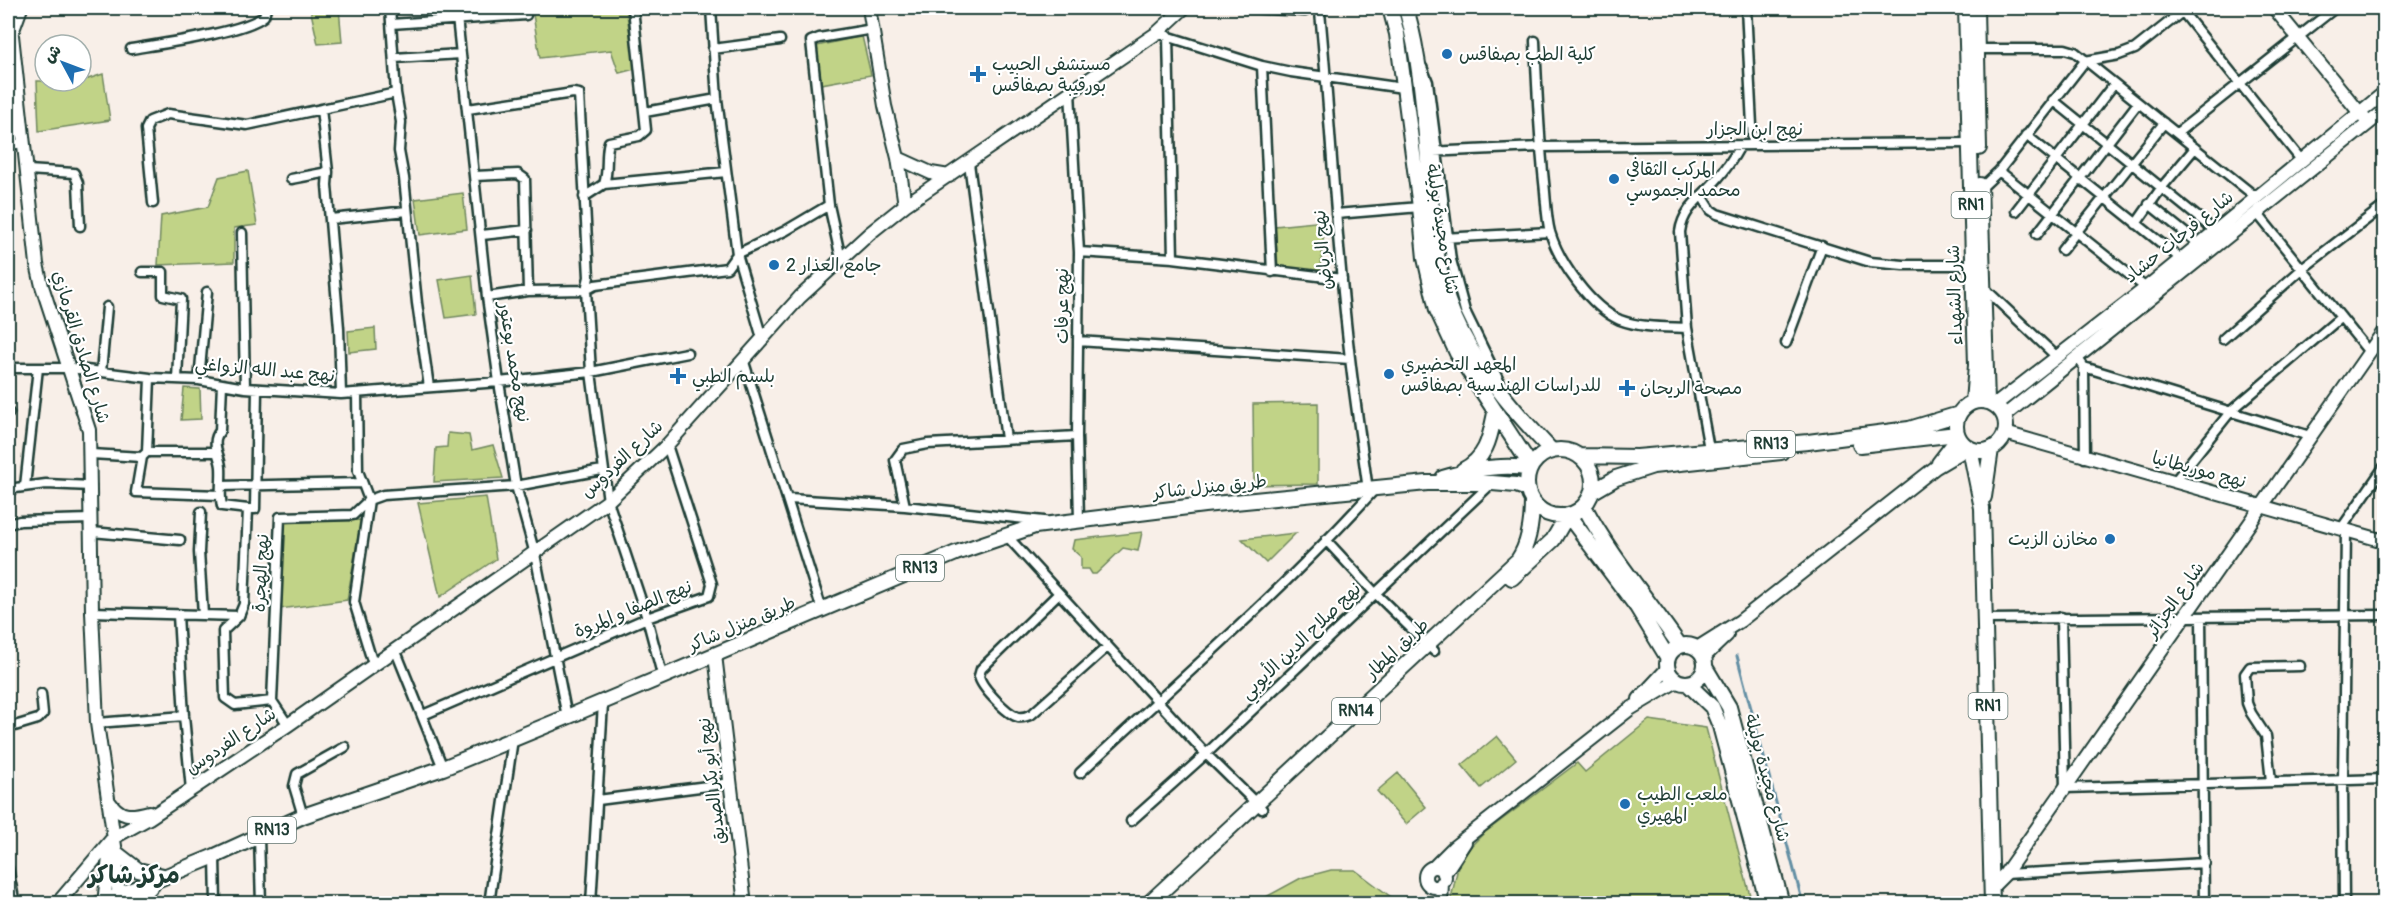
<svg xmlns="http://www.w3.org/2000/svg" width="2392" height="911" font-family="Pangolin,'Playpen Sans Arabic',sans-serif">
  <rect width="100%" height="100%" fill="#f8efe8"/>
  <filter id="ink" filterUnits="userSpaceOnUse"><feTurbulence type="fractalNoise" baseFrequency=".0167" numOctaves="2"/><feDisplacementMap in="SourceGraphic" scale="12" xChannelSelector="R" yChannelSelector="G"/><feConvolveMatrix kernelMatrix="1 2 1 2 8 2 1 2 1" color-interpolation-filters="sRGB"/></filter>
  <g filter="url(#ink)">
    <!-- green -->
    <path fill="#c1d387" stroke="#70885e" stroke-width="1.5" d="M310,8H339L342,42L318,44Z
      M532,8H626L635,69L619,73L611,50L540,58Z
      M862,36L871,75L821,84L817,46Z
      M84,72L88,79L103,74L110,120L39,131L37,81H81V73Z
      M248,171L257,225L234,228V262L158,265L161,216L208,207L219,177Z
      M463,193L467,229L420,235L415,199Z
      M1325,221L1320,274L1278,267L1275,226Z
      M472,275L476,314L446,318L439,280Z
      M375,328L376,349L349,352L348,331Z
      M184,388L200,389L201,419L181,420Z
      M1318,403V484L1254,485L1253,404Z
      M448,433L469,435L472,450L493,445L503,478L434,482L436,448L447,447Z
      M486,497L496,559L440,597L418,503Z
      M361,520L347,600L280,609L284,522Z
      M1142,532L1138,551L1123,548L1096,574H1092L1089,569H1081V557L1072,549L1074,540Z
      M1296,533L1266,563L1242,539Z
      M1649,720L1706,728L1752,903H1450L1458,867L1470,847L1483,834L1577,763L1585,772Z
      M1497,736L1516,759L1481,788L1462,765Z
      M1398,773L1426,807L1406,824L1377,791Z
      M1331,870H1355L1399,903H1255L1301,878Z"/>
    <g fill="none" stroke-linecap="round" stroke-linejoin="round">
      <!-- stream -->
      <path stroke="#648fa4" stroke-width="3" d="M1737,656L1803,904"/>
      <defs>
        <path id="street" d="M390,8L396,93L401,122L399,151L404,178L417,303L429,387
          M456,8L487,297L499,382L516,486L535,554L567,717
          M711,8L717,99L737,254L762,338
          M1248,8L1305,11L1309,8
          M1316,8L1320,12C1331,127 1336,243 1350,358C1355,402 1362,446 1368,490
          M1746,8L1753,145
          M2182,11L2302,161
          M391,24L526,15
          M1157,33L1262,66L1291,72L1403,88
          M1168,36L1173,258
          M1535,41C1537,88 1539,135 1544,182C1546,198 1546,217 1550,232C1559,262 1590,307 1620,320C1641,328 1665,327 1687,328
          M131,49C160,44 246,32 264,16L266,8
          M713,49L780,40
          M1978,49H2065L2075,52L2256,197
          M394,58L461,54
          M1262,66L1272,272
          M1422,67L1428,82L1451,260L1465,311L1500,383
          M1070,92L1079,252L1077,436L1079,520
          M2053,100L2215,231
          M321,109L328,172L327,185L339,328L341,394
          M468,109L573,93L579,94L589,277L586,290L591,372L608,501L647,618L663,678
          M645,112L717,99
          M2177,133L2335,8
          M2026,135L2181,259
          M8,145L25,143
          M1427,152L1540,147L1970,143
          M969,163L1006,439
          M28,170L74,173L78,183L80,226
          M1999,171L2146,288
          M475,176L518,174L525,179L528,291
          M291,179L328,172
          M604,184C609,170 605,155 609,142L639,136L646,130L633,8
          M1980,189L1999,171L2085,61L2119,55L2135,49L2187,8
          M1702,196L1711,210L1717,214L1870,262L1903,265H1972
          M584,197L604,184L726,172
          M153,203L146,129L150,121L168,114L247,125L396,93
          M2149,204L2199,244
          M2016,211L2114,84
          M2257,213L2369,352
          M1336,214L1420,207
          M331,219L407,211
          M2136,224L2162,187L2195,148
          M242,233L245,388
          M2037,234L2138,103
          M482,235L527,230
          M1443,238L1550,232
          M2062,250L2164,123
          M1079,252L1173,258L1342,279
          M841,259L829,205L811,41L819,38L873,29
          M142,272H163V295L181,299L177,379
          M1982,286L2056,356
          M487,297L528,291L586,290L595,285L727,268L737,254L785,231L829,205
          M2223,339L2302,269L2384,206
          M1078,341L1350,359
          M1786,343L1822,246
          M2077,357L2084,367L2310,436
          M743,359L822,610
          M2084,367L2085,458
          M8,368H70L150,378L199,380L245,388L341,394L499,382L591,372L687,353
          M101,372L107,307
          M199,380L207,292
          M222,384L220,431C210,443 220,455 221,467C222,481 219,493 222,506L248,509L244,604L239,616L223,631L225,698L235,705L272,701
          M357,393L358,471L369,500L354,602L373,664
          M8,413H9
          M1709,449L1687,328L1680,232C1683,208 1703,196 1718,178C1727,168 1734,157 1740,146
          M147,452L150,378
          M91,454L142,457L147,452H215
          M142,457L136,492L219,495
          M2175,481L2231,411L2341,317
          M25,486L38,368
          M221,486L362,483
          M8,489L46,484L91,486
          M789,499L905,506L1044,521
          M905,506L895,460L903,449L928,444L1077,436
          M248,509H255L257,389
          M201,512L199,552L203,615
          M8,524L20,521L91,519
          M2341,529L2384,467
          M92,532L180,540
          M1006,535L1206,754L1262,809
          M1326,540L1375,593L1434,651
          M1059,593L981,669L979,676C981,687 1007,714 1018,717C1024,718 1028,716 1032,714L1107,647
          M92,612L239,616
          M178,615L184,716L191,790
          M2061,617L2065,788L2384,779
          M2201,617L2204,904
          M1986,619L2384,615
          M395,649L443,768
          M423,715L647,618L709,596L712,584L667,445
          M97,723L184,716
          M288,725L272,701L280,517L353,515L369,500L383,495L516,486L602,470
          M8,728L38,719L43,714L41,694
          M1080,773C1179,680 1284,590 1375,489
          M2271,781L2266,736L2251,713L2247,703L2245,674L2250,667L2300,666
          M598,800L731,783
          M303,816L294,786L297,774L345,747
          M1131,821L1206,754L1492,483
          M259,837L261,904
          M215,856L216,904
          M8,868L15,904
          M2005,874L2205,863
          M489,904L513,739
          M591,904L603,703
          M2344,904L2343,779L2346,530"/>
        <path id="secondary" d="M9,8L37,264L42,286L89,430L92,612L97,723L116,853L119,904
          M869,8L885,106L898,158L905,205
          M2274,8L2364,118
          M13,30L21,8
          M898,158L931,173L949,176
          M1995,405L2146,288L2384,93
          M2004,416L2384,111
          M2005,433L2384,541
          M1938,463L1958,437
          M1697,648L1740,621L1936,467L1968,448
          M715,655L745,904
          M1704,657L1727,635
          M1639,699L1667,669
          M108,800C120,818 130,817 149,812
          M1425 877a10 10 0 1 1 20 0a10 10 0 1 1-20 0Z
          M1434,867L1454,847L1630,709L1677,681
          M1444,874L1465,842
          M1992,887L2005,874L2065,788L2384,331
          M57,904L113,838L149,818L288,725L608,501L667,445L800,297L870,233L905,205L1157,33L1184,8
          M104,904L109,857L112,846
          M1441,904L1442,883"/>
        <path id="primary" d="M1390,8L1397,34L1420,207L1425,258L1437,310L1457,353L1531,466
          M1406,8C1422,64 1425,125 1430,184C1433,228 1436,273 1453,314C1475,366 1513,410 1551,450
          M1966,8L1976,365L1973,402
          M1976,8L1979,148
          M1980,185L1987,402
          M1956 426a25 25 0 1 1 50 0a25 25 0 1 1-50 0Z
          M1860,445L1957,434
          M1970,449L1982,508L1992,904
          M1527 483a33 33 0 1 1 66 0a33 33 0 1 1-66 0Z
          M1580,456L1637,457L1808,442L1909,429L1959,414
          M1463,470C1487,458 1490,437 1495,413
          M1443,478C1470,470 1502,463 1530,469
          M1592,492L1616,478L1653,466L1781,452
          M1984,497L1991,449
          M1584,506C1611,557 1648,599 1680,646
          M1568,515L1637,607L1668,658
          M1512,578L1553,540L1567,516
          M1667 664a19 19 0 1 1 38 0a19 19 0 1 1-38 0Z
          M1705,667L1729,707L1782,904
          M1687,683L1712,707L1720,726L1768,904
          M116,853L138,870L163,876
          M98,904L215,856L303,816L443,768L567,717L956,553L1035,526L1204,505L1427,483H1492L1516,485L1527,489
          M134,904L153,884
          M1148,904L1518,560C1529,544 1532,520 1532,501"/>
      </defs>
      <!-- street casing -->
      <use href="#street" stroke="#1f3d34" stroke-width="13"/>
      <!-- secondary casing -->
      <use href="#secondary" stroke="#1f3d34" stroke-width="16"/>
      <!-- primary casing -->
      <use href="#primary" stroke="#1f3d34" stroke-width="18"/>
      <!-- street -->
      <use href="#street" stroke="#fff" stroke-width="8"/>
      <!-- secondary -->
      <use href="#secondary" stroke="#fff" stroke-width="12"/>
      <!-- primary -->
      <use href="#primary" stroke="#fff" stroke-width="14"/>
    </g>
  </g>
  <!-- markers -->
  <g fill="#1f6fb2" stroke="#fff" stroke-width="2">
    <circle cx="1447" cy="54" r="6"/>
    <path d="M975 65h6v6h6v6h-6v6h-6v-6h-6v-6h6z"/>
    <circle cx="1614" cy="179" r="6"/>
    <circle cx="774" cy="265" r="6"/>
    <circle cx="1389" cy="374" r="6"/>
    <path d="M675 367h6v6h6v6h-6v6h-6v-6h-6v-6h6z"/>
    <path d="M1624 379h6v6h6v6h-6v6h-6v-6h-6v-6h6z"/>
    <circle cx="2110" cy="539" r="6"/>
    <circle cx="1625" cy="804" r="6"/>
  </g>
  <g text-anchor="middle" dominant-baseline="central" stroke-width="4.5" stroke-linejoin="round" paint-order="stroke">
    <!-- shield labels -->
    <g fill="#fff" stroke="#627771" stroke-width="1.5">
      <rect x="1951.5" y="192" width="39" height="26" rx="4.5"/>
      <rect x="1747" y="431" width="48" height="26" rx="4.5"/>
      <rect x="896" y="555" width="48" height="26" rx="4.5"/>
      <rect x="1968.5" y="693" width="39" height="26" rx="4.5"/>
      <rect x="1332" y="698" width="48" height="26" rx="4.5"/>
      <rect x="248" y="817" width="48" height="26" rx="4.5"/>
    </g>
    <g font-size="16" font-weight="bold" fill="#1f3d34">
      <text x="1971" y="205">RN1</text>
      <text x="1771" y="444">RN13</text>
      <text x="920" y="568">RN13</text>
      <text x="1988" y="706">RN1</text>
      <text x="1356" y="711">RN14</text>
      <text x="272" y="830">RN13</text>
    </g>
    <!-- poi labels -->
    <g font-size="18" fill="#1f3d34" stroke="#fff" text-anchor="start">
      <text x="1459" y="54">كلية الطب بصفاقس</text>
      <text x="992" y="64">مستشفى الحبيب<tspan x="992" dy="21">بورقيبة بصفاقس</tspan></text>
      <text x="1626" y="169">المركب الثقافي<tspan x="1626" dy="21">محمد الجموسي</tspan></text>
      <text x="786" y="265">جامع العذار 2</text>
      <text x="1401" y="364">المعهد التحضيري<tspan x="1401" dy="21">للدراسات الهندسية بصفاقس</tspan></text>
      <text x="692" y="376">بلسم الطبي</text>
      <text x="1640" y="388">مصحة الريحان</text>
      <text x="2098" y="539" text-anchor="end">مخازن الزيت</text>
      <text x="1637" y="794">ملعب الطيب<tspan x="1637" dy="21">المهيري</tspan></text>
    </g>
    <!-- street labels -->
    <g font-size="18" fill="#1f3d34" stroke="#fff">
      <text x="1755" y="129">نهج ابن الجزار</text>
      <text transform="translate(1442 229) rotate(81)">شارع مجيدة بوليلة</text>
      <text transform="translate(2179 237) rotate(-39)">شارع فرحات حشاد</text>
      <text transform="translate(1323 250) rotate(-95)">نهج الرياض</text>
      <text transform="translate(1955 295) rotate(-92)">شارع الشهداء</text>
      <text transform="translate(1062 306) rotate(-90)">نهج عرفات</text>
      <text transform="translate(81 347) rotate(73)">شارع الصادق القرمازي</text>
      <text transform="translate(514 362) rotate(81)">نهج محمد بوعتور</text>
      <text transform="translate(265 370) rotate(5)">نهج عبد الله الزواغي</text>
      <text transform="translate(622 459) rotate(-43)">شارع الفردوس</text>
      <text transform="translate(2199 470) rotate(15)">نهج موريطانيا</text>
      <text transform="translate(1210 487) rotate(-6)">طريق منزل شاكر</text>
      <text transform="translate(261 573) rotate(-87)">نهج الهجرة</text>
      <text transform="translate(2175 600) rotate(-55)">شارع الجزائر</text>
      <text transform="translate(633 609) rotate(-22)">نهج الصفا و المروة</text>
      <text transform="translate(742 624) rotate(-23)">طريق منزل شاكر</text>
      <text transform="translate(1301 641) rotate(-44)">نهج صلاح الدين الأيوبي</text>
      <text transform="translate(1397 649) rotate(-43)">طريق المطار</text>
      <text transform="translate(231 741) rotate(-34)">شارع الفردوس</text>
      <text transform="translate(1767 778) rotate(75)">شارع مجيدة بوليلة</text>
      <text transform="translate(712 781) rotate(-97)">نهج أبو بكر الصديق</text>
    </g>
    <!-- district labels -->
    <g font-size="24" font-weight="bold" fill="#1f3d34" stroke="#fff">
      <text x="134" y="875">مركز شاكر</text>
    </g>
  </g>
  <!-- margin -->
  <rect width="2392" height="911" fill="none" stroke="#fff" stroke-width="30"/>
  <rect x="15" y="15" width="2362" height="881" fill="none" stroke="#1f3d34" stroke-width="2" filter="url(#ink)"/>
  <!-- north arrow -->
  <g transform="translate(63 63) rotate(311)"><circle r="28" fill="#ffffff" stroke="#a5b1ae" stroke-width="1.5"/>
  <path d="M0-4.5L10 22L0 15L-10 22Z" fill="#1f6fb2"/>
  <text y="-9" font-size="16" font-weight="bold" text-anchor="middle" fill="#1f3d34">ش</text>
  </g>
</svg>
